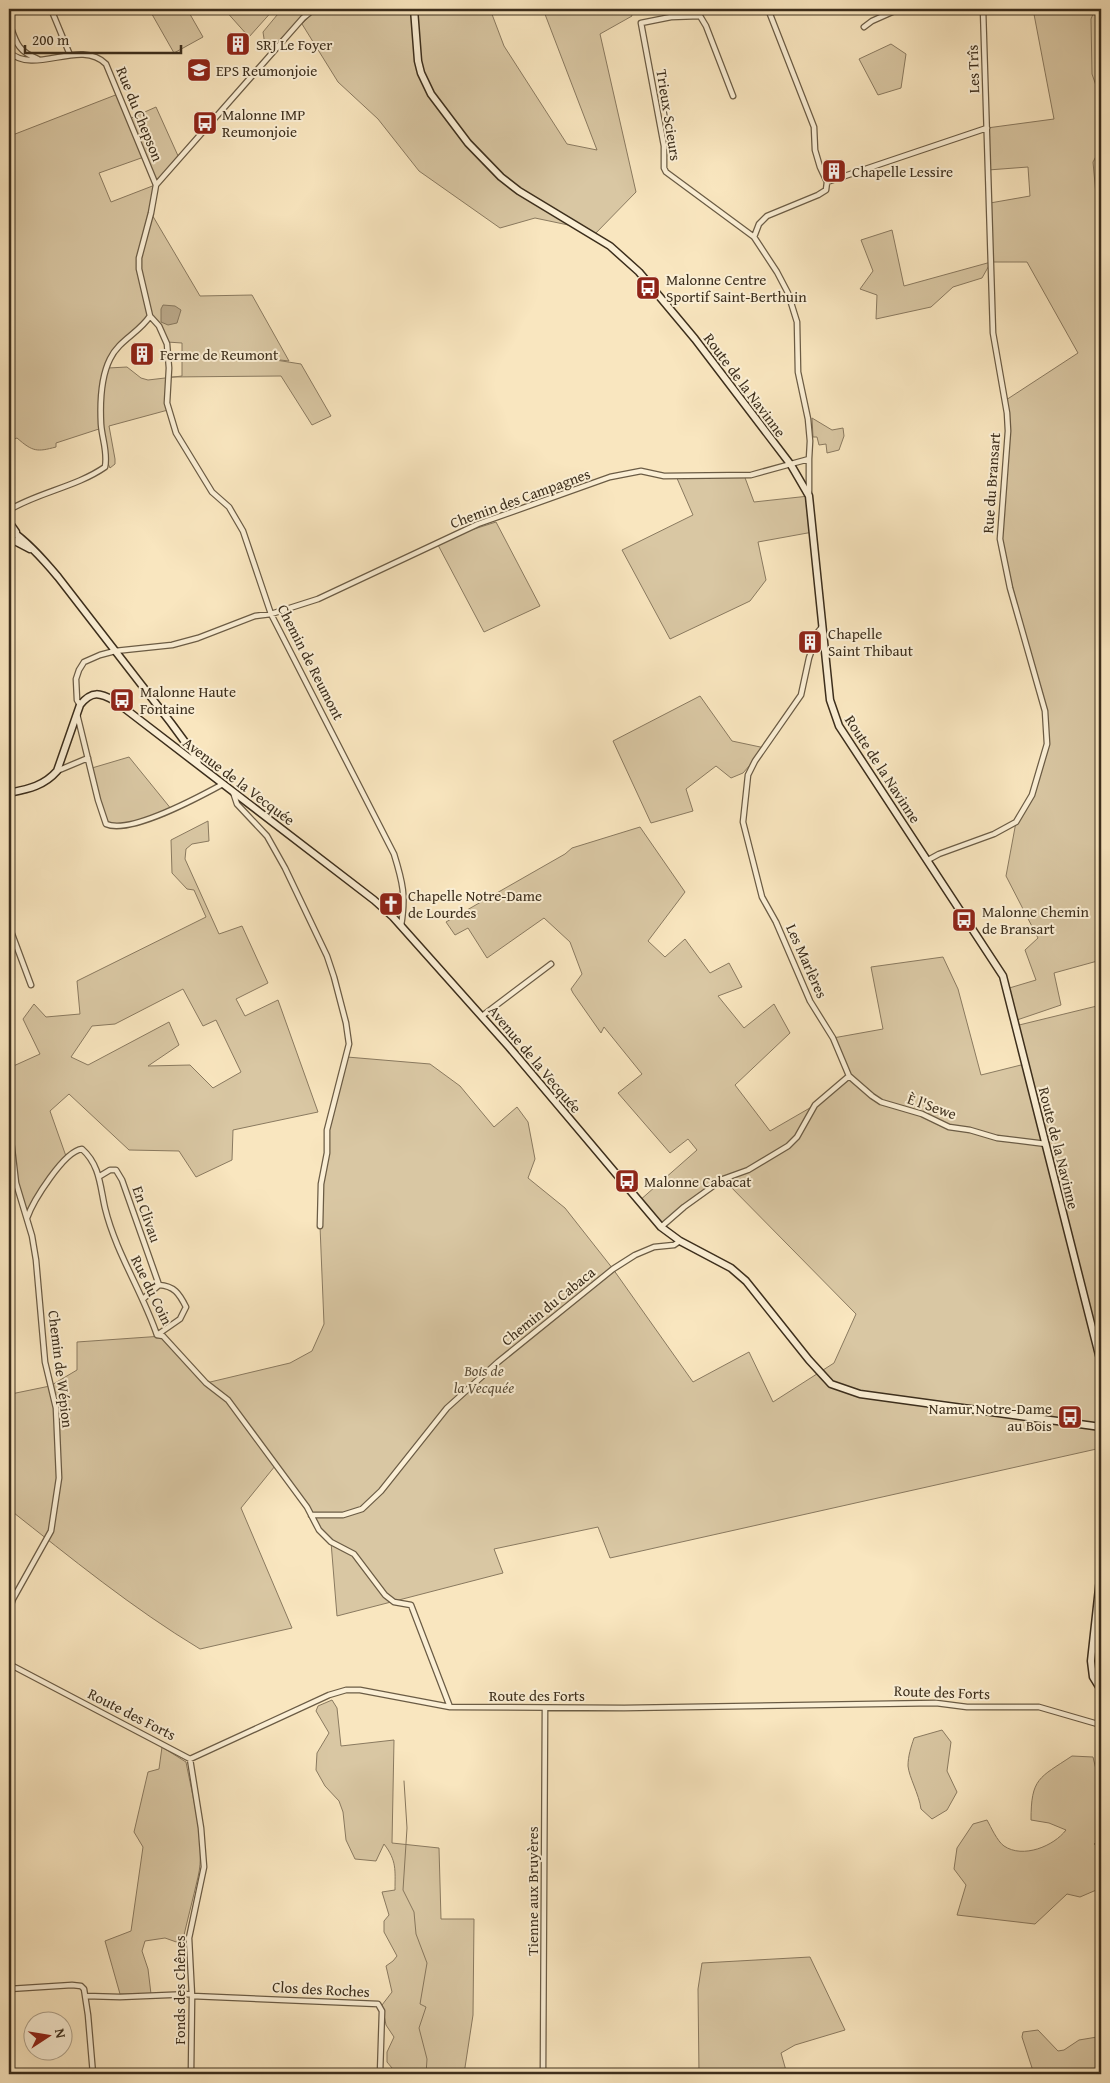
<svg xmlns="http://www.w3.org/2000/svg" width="1110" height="2083" font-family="'Gentium Book Plus',serif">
  <rect width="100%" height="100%" fill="#f9e6bf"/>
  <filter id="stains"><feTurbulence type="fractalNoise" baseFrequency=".004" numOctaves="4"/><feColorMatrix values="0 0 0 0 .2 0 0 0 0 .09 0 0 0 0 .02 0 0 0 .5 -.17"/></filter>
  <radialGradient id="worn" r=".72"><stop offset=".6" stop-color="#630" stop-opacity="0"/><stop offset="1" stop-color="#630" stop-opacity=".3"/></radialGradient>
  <!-- green -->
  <path fill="#d9c7a3" stroke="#8a7a60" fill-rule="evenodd" d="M149,9H187L203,37L174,53Z
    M224,9H274L249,37Z
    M282,9H314L266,52L263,32Z
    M317,9H490L504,46L567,144L597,150L543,9H630L632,16L600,34L636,192L593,236L573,226L535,218L500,228L419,171L378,119L338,82L302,24Z
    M1033,9H1101V960L1054,973L1061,1005L1014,1021L1006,989L1036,980L1025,950L1038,938L1006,876L1016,822L1032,795L1047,744L1045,711L1000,539L1008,446L1006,400L1078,353L1027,262H991L982,278L953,287L931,307L876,319L877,295L860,289L873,271L861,240L892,230L904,286L991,262L990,203L1030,196L1028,167L988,170L987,128L1054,119Z
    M891,44L906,54L901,88L878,95L859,59Z
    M118,94L129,119L156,107L179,158L156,185L151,213L200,296L252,295L289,361L263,358L301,364L331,416L312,425L281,376L170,377L168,410L109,426L115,459V464L110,468L106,459L102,428L56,443V447C37,452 33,452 17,438L9,441V134L10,136ZM144,157L155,185L111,202L99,173ZM150,316L163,333L167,342L182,343V376L148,380L141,378L127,367L108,368L121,343Z
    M812,418L832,430L843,428L844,436L839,450L827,453L826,444L819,445L817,437H813Z
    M744,475L754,502L809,496L813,532L758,542L766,580L750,601L670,639L622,550L693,515L676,476Z
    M496,522L540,606L484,632L438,545L468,531Z
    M700,696L732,741L765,748L743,773L731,778L716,766L686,789L693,811L651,823L613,741Z
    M129,757L172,810C153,816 124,832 105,823L92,768Z
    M208,821L209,841L192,844L186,849L185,859L219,934L242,926L268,983L236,999L245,1016L278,1000L318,1112L233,1130L232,1160L196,1177L179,1151L129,1150L69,1094L50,1111L67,1159L45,1186L27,1218C11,1165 9,1123 9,1068L40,1054L23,1019L34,1004L46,1017L80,1014L77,981L206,917L194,890L187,889L172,873L171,840ZM183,989L203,1026L216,1020L241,1072L213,1088L190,1065L148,1066L179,1045L169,1022L88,1065L71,1057L92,1026L115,1024Z
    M640,827L685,892L648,941L665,957L685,939L710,973L729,963L742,987L718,996L744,1028L774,1004L790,1033L735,1085L770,1131L815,1105L849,1076L833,1038L883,1029L871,967L943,957L958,989L981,1075L1025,1064L1015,1026L1101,1005V1448L610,1558L598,1527L494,1549L503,1573L337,1616L331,1542L275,1466L241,1508L292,1628L200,1649C132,1608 71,1558 9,1509V1385L11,1394L50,1386L77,1370V1342L163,1336L206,1383L290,1363L312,1351L324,1324L320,1226L321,1184L327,1153V1130L347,1057L430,1064L460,1086L494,1127L517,1107L528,1122L535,1159L528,1178L565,1208L613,1269L693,1382L749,1352L773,1402L834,1363L856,1314L723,1179L661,1227L639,1201L697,1150L688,1139L670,1153L618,1093L642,1074L604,1027L601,1033L573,993L571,989L582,974L570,942L544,918L487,958L468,928L455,935L446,922L565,854L572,848Z
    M332,1700L337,1708L341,1746L394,1740L392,1843L439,1848L441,1919H474L473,2015L464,2074H397L387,2062V2052L394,2037L386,2025L382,2005L392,1992L386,1966L393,1961L397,1956L384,1932V1921L389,1915L382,1892L395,1890C395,1870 397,1861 384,1844L376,1861L355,1859L346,1840L343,1812L339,1801L325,1786L316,1770L317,1753L329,1733L316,1711L318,1706Z
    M942,1730L951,1742L947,1771L957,1792L947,1810L932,1819L921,1809C919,1794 909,1777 908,1766C908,1756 911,1747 914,1738Z
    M162,1747L186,1762C192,1794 206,1845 198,1877C193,1899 187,1921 182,1944L165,1938L145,1941L142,1951L148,1969L151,1994H120L105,1941L131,1931L143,1847L134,1832L148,1772L159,1769Z
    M1072,1756L1093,1757L1101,1790V1838L1094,1844L1101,1849V1888L1080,1897L1067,1894L1035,1924L957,1915L966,1885L954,1869L957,1848L973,1824L987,1820C991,1827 997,1841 1004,1846C1023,1859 1054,1846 1066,1830L1049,1823L1031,1820C1031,1778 1039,1778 1072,1756Z
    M810,1957L845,2030L795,2045L781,2053L787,2074H699L698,1989L702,1963Z
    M1038,2030L1058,2051L1064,2050L1079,2040L1097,2037L1096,2074H1034L1022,2037L1023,2032Z"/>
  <!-- water -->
  <path fill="#b9a788" stroke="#87775d" d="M163,305L175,306L181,310L177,323L168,325L161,322V309Z"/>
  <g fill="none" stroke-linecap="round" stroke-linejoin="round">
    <!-- stream -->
    <path stroke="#87775d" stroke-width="1" d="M1095,9L1091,19L1092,74L1099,94L1101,147L1093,162L1101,249
      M404,1781L407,1828L403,1890L414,1912L416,1934L427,1963L420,2004L426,2007L419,2028L427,2059L426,2074"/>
    <defs>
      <path id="street" d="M51,9L70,55
        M314,9L303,18L156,185L151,213L139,258V269L150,316L159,326L167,344L169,368L167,403L176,433L212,492L229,507L243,531L271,614L394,854C403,883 406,896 401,926
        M768,9L814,127L815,150L820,167L827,182
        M671,17L700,16L706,26L733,96
        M9,22C16,42 17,51 38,59
        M864,27L872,21L899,9
        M9,52C35,76 80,38 106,64L156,185
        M754,237L759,224L767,216L818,195L826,190L827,182L987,128
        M809,459V496
        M9,510C39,492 76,487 105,467C108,452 102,439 101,424C100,404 101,377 110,359C119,340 139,333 150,316
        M822,627L818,632L809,658L801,695L755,761L748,775L743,822L762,897L776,922L810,1001L833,1038L849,1076L872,1096L881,1102L922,1114L949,1127L970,1130L997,1138L1046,1144
        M80,705L77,700L76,679L79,670L84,662L100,655L115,651L172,645L198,638L255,616L271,614L318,599L478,524L610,477L641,471L664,476L751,475L809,459L810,441L808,419L798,372L797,322L788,293L777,272L754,237L666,172L664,168V146L641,23L671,17L676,9
        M77,714L98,800L106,824C130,835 201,796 223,784
        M57,771L88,758
        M233,792L237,804L267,836L285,868L327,956L334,977L346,1023L349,1044L327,1130V1153L321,1184L320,1226
        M928,860L939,854L994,834L1016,822L1032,795L1047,744L1045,711L1010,588L1000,539L1008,431L1007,413L993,333L983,9
        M9,926L31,985
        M482,1016L551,964
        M9,1123L16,1183L32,1236L36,1260L45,1362L56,1408L59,1478L51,1531L13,1599L9,1611
        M100,1176L110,1170H116L122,1180L159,1285L143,1299
        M27,1218C33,1201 64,1151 82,1149C100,1165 100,1186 105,1208C116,1253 142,1291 157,1335L163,1336L206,1383L228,1400L307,1507L319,1530L331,1542L354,1554L385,1595L394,1602L411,1605L450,1707
        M661,1227L684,1207L723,1179L748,1170L788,1146L797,1137L815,1105L849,1076
        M157,1335L180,1319L186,1307C179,1293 174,1286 159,1285
        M311,1515H343L362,1509L381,1491L447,1408L498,1362L613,1269L635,1255L654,1247L674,1245L680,1241
        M9,1664L190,1759
        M190,1759L329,1695L346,1690H360L450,1707L624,1708L936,1703L967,1707H1039L1101,1725
        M190,1759L201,1828L204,1867L189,1938L192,1996L191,2074
        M9,1989L72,1985L81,1986L84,1989L88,2015L93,2074
        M86,1996L120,1997L192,1994
        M192,1996L378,2004L382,2011L380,2074
        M543,2074L545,1708"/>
      <path id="secondary" d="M414,9L418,61L421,73L431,94L468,143L501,177L519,191L610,246L639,272L695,339L791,465L809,496L830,700L839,726L1003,976L1101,1363
        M9,522L16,532
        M9,529C28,542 43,559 58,577L171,723L196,757L198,764
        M9,538L30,549
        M9,793C28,789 44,786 57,771L80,705C92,690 100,693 115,701L374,900L393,917L509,1047L661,1227L680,1241L731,1268L746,1281L809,1360L831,1384L860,1394L1101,1427
        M1101,1570L1091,1661L1093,1677L1101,1690"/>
    </defs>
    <!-- street casing -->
    <use href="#street" stroke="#6b5c45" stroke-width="7"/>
    <!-- secondary casing -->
    <use href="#secondary" stroke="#3c2e1c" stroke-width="9"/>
    <!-- street -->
    <use href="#street" stroke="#fbefd5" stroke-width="4.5"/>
    <!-- secondary -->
    <use href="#secondary" stroke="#fbefd5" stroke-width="6"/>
  </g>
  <!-- icons -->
  <defs>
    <symbol id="building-square" viewBox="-11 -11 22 22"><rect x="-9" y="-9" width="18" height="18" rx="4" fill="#8f2418" stroke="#fbefd5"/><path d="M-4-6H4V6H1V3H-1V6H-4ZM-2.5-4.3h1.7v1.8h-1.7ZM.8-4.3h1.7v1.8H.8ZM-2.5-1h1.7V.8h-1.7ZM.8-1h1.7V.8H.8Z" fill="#fff"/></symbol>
    <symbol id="school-square" viewBox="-11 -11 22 22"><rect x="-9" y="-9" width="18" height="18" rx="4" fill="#8f2418" stroke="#fbefd5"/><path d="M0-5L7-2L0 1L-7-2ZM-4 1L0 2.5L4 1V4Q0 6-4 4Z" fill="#fff"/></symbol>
    <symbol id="bus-square" viewBox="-11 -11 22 22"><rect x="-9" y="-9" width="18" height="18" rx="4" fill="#8f2418" stroke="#fbefd5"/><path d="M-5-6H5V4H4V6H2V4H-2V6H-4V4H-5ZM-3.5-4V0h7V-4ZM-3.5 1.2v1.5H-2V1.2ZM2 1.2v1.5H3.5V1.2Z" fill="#fff"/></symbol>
    <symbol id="church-square" viewBox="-11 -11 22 22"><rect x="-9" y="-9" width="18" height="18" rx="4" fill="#8f2418" stroke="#fbefd5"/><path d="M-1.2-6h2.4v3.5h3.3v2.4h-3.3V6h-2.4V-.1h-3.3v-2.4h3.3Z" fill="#fff"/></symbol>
  </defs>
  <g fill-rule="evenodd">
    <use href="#building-square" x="224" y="30" width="28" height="28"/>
    <use href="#school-square" x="185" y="56" width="28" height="28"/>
    <use href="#bus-square" x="191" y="109" width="28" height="28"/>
    <use href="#building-square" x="820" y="157" width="28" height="28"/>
    <use href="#bus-square" x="634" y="274" width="28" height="28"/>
    <use href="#building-square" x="128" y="340" width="28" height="28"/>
    <use href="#building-square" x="796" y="628" width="28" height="28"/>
    <use href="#bus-square" x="108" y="686" width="28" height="28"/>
    <use href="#church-square" x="377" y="890" width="28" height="28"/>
    <use href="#bus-square" x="950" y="906" width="28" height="28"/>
    <use href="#bus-square" x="613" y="1167" width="28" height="28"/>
    <use href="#bus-square" x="1056" y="1403" width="28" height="28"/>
  </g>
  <g text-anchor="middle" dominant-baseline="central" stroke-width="4" stroke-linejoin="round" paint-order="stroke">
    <!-- poi labels -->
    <g font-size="15" fill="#3c2e1c" stroke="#fbefd5" text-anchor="start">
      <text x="256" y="44">SRJ Le Foyer</text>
      <text x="216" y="70">EPS Reumonjoie</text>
      <text x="222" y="114">Malonne IMP<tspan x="222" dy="17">Reumonjoie</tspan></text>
      <text x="852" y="171">Chapelle Lessire</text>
      <text x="666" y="279">Malonne Centre<tspan x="666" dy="17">Sportif Saint-Berthuin</tspan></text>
      <text x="160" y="354">Ferme de Reumont</text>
      <text x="828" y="633">Chapelle<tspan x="828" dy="17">Saint Thibaut</tspan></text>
      <text x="140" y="691">Malonne Haute<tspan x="140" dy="17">Fontaine</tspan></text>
      <text x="408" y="895">Chapelle Notre-Dame<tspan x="408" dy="17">de Lourdes</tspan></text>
      <text x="982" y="911">Malonne Chemin<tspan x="982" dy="17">de Bransart</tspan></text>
      <text x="644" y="1181">Malonne Cabacat</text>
      <text x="1052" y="1408" text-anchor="end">Namur Notre-Dame<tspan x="1052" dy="17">au Bois</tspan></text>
    </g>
    <!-- street labels -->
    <g font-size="15" fill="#3c2e1c" stroke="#fbefd5">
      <text transform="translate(973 69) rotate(-92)">Les Trîs</text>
      <text transform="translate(140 114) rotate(68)">Rue du Chepson</text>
      <text transform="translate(669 115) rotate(81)">Trieux-Scieurs</text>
      <text transform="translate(745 385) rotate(53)">Route de la Navinne</text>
      <text transform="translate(991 483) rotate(-86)">Rue du Bransart</text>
      <text transform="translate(520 498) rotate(-20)">Chemin des Campagnes</text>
      <text transform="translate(311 662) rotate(63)">Chemin de Reumont</text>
      <text transform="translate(883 769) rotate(57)">Route de la Navinne</text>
      <text transform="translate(239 781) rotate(37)">Avenue de la Vecquée</text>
      <text transform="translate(807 961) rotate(66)">Les Marlères</text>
      <text transform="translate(535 1059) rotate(50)">Avenue de la Vecquée</text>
      <text transform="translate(932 1106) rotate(19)">È l'Sewe</text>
      <text transform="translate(1059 1148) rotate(76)">Route de la Navinne</text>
      <text transform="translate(147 1214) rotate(71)">En Clivau</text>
      <text transform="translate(152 1290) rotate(64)">Rue du Coin</text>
      <text transform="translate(548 1306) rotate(-39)">Chemin du Cabaca</text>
      <text transform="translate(61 1369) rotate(83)">Chemin de Wépion</text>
      <text transform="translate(942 1692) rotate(2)">Route des Forts</text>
      <text x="537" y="1695">Route des Forts</text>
      <text transform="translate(132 1714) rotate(27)">Route des Forts</text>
      <text transform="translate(532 1891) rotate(-90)">Tienne aux Bruyères</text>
      <text transform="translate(321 1989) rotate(3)">Clos des Roches</text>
      <text transform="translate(179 1990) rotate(-90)">Fonds des Chênes</text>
    </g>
    <!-- park labels -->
    <g font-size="15" font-style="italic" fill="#5b4d37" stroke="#fbefd5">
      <text x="484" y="1370">Bois de<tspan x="484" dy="17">la Vecquée</tspan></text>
    </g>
  </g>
  <!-- margin -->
  <rect width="1110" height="2083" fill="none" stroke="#f9e6bf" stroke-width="30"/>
  <rect x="10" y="10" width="1090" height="2063" fill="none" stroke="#3c2e1c" stroke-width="2.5"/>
  <rect x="15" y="15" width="1080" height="2053" fill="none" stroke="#3c2e1c"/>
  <!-- north arrow -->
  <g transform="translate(48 2036) rotate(78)"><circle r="24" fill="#fbefd5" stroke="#afa28b"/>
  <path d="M0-4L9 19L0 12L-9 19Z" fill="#8f2418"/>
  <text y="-8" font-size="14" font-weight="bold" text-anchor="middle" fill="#3c2e1c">N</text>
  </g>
  <!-- scale -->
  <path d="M25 45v8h156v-8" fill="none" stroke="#3c2e1c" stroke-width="2.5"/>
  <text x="32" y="45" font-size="15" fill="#3c2e1c" stroke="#fbefd5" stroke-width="4" paint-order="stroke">200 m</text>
  <rect width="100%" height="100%" filter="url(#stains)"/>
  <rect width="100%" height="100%" fill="url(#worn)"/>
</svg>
